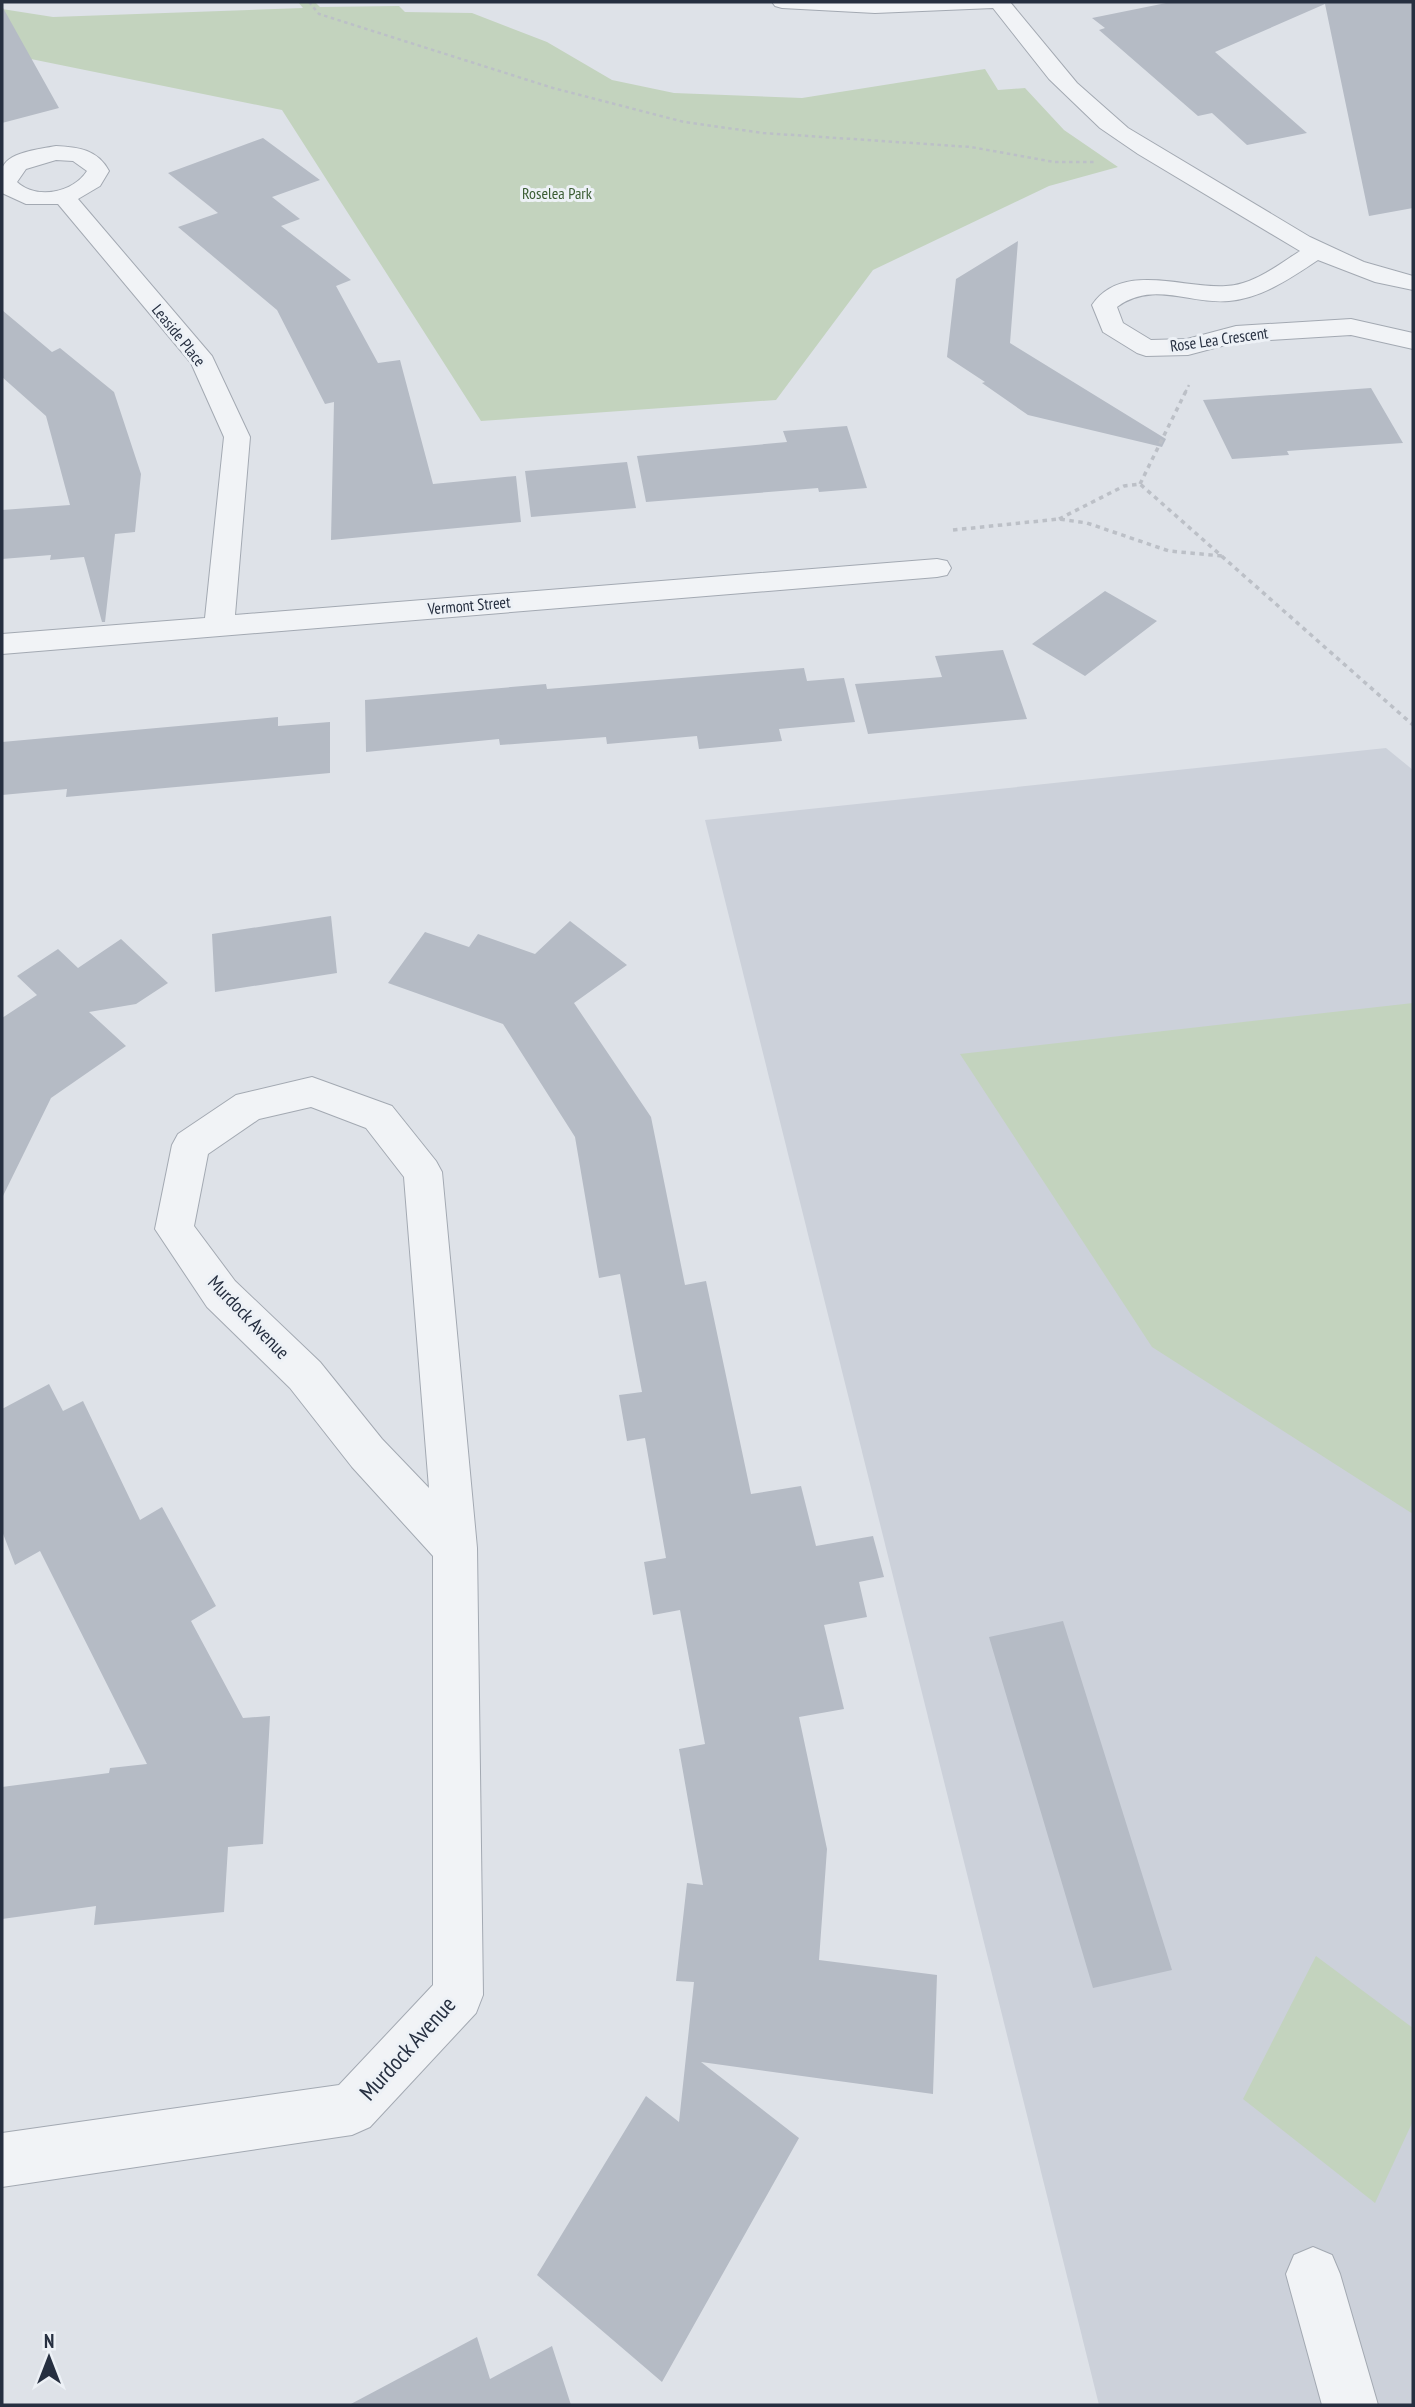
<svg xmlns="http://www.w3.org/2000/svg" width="1415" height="2407" font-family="'PT Sans Narrow',sans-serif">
  <rect width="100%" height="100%" fill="#dee2e8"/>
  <!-- built -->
  <path fill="#ccd1da" d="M1386,748L1413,770V2405H1099L705,820Z"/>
  <!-- green -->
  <path fill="#c3d3be" d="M298,2H315L320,7L399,6L405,12L472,13L547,42L612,80L674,93L802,98L985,69L998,90L1025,88L1064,130L1118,167L1049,186L873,270L776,400L481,421L282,110L26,58L2,63V9L53,17L303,8Z
    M1413,1003V1514L1152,1347L960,1054Z
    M1316,1956L1413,2028V2121L1375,2203L1243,2099Z"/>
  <!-- building -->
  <path fill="#b5bbc5" d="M1171,2H1413V208L1369,216L1325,4L1215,52L1307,133L1247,145L1212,113L1198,116L1099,30L1105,28L1092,18Z
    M2,6L59,108L2,123Z
    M263,138L320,180L272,197L300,219L281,226L351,280L336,286L378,363L400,360L433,484L516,476L521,522L331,540L334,402L325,404L277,310L178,227L218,213L168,173Z
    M1018,241L1010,343L1166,439L1162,447L1028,415L982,383L985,382L947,357L956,279Z
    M2,310L52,352L60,348L114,392L141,474L135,532L115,534L105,622H102L84,557L50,560L51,555L2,559V510L70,505L46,416L2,377Z
    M1371,388L1403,443L1287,451L1289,455L1232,459L1203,400Z
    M847,426L867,488L819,492L818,488L646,502L637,456L787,442L783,431Z
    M627,462L636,508L531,517L525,471Z
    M1105,591L1157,621L1085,676L1032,644Z
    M1003,650L1027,719L868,734L855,684L942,677L935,656Z
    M804,668L807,681L844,678L855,722L779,729L782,741L699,749L697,736L607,744L606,737L500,745L499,739L366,752L365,700L546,684L547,689Z
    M278,717V726L330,722V773L66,797L67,789L2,795V742Z
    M331,916L337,973L215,992L212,934Z
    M570,921L627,965L574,1003L651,1117L685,1285L706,1281L751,1494L801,1486L816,1546L873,1536L884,1577L859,1582L867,1617L824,1625L844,1709L799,1717L827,1849L819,1960L937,1975L933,2094L701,2062L799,2138L662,2382L537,2275L646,2096L679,2122L694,1982L676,1981L687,1883L703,1885L679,1749L705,1744L680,1610L653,1615L644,1562L666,1558L645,1438L627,1441L619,1395L642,1392L620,1274L599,1278L575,1137L503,1024L388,983L425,932L469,947L478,934L535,954Z
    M121,939L168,983L136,1004L89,1012L126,1046L51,1098L2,1198V1018L37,995L17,976L58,949L78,968Z
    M49,1384L63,1411L83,1401L140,1520L162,1507L216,1606L191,1621L243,1718L270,1716L263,1844L228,1847L224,1912L94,1925L96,1906L2,1919V1787L109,1773L110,1768L147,1764L40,1551L15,1565L2,1531V1409Z
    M1063,1621L1172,1970L1093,1988L989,1637Z
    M477,2337L490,2379L552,2346L571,2405H349Z"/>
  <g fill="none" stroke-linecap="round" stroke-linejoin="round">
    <defs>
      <path id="minor" d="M772,2H1010L1077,83L1128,128L1310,237L1364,262L1413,276V290L1375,282L1318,260C1291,278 1262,298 1229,301C1191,305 1153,280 1117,307L1123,323L1151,340L1187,339L1236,326L1351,319L1413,333V349L1351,335L1237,342L1188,355L1146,356L1137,353L1103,332L1092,305C1122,261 1184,289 1226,286C1253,285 1278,265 1300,251L1138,154L1100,128L1049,79L993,8L875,13L782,8L775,6Z
        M56,146C79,147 98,150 109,171L100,186L78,199L212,356L250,437L235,615L937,559L947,561L951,568L947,575L937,577L2,654V634L205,618L224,437L191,363L58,204H26L2,193C2,186 1,177 2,170C5,152 41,149 56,146ZM56,160L73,161L87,171C73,193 36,200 17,182L26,169Z
        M312,1077L392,1106L436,1161L442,1172L477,1548L483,1995L476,2013L370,2127L352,2135L2,2187V2133L339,2085L433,1985V1556L352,1467L290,1388L207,1307L155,1229L172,1145L178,1134L236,1095ZM311,1107L366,1128L404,1177L429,1488L382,1439L320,1362L235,1281L194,1226L208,1154L259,1119Z
        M1313,2247L1332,2255L1340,2274L1378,2405H1322L1286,2274L1294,2255Z"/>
    </defs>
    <!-- minor casing -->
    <use href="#minor" stroke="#a3a9b2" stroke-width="2"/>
    <!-- path-far1 -->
    <path stroke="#bcc0c7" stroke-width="2.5" stroke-dasharray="3.5 3.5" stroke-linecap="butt" d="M309,2L319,14L553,88L684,122L763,133L971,147L1054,162H1094
      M1185,393L1189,385"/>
    <!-- path -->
    <path stroke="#bcc0c7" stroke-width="3.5" stroke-dasharray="4.5 4.5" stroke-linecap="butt" d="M1140,484L1186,391
      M1059,519L1124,486L1140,484L1413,725
      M953,530L1059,519L1087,523L1169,551L1222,556"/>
    <!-- minor -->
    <use href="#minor" fill="#f1f3f6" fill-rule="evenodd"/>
  </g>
  <g text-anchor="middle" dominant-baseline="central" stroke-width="6" stroke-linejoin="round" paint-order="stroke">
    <!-- far-park labels -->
    <g font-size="16" fill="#3a5c33" stroke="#edf1f6">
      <text x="557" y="193">Roselea Park</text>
    </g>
    <!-- far-street labels -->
    <g font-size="16" fill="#262f40" stroke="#edf1f6">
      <text transform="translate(179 335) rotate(51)">Leaside Place</text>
      <text transform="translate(1219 339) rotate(-8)">Rose Lea Crescent</text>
      <text transform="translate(469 605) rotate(-5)">Vermont Street</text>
    </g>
    <!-- street labels -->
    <g font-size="19" fill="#262f40" stroke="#edf1f6">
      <text transform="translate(249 1317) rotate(46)">Murdock Avenue</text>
    </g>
    <!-- near-street labels -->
    <g font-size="23" fill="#262f40" stroke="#edf1f6">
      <text transform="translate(407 2048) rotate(-48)">Murdock Avenue</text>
    </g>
  </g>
  <!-- border -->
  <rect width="1415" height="2407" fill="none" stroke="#262f40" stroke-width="7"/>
  <!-- north arrow -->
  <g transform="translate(49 2358)" stroke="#edf1f6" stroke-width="5" paint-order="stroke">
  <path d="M0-5L12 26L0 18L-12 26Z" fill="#262f40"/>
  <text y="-10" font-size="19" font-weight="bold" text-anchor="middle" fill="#262f40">N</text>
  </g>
</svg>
